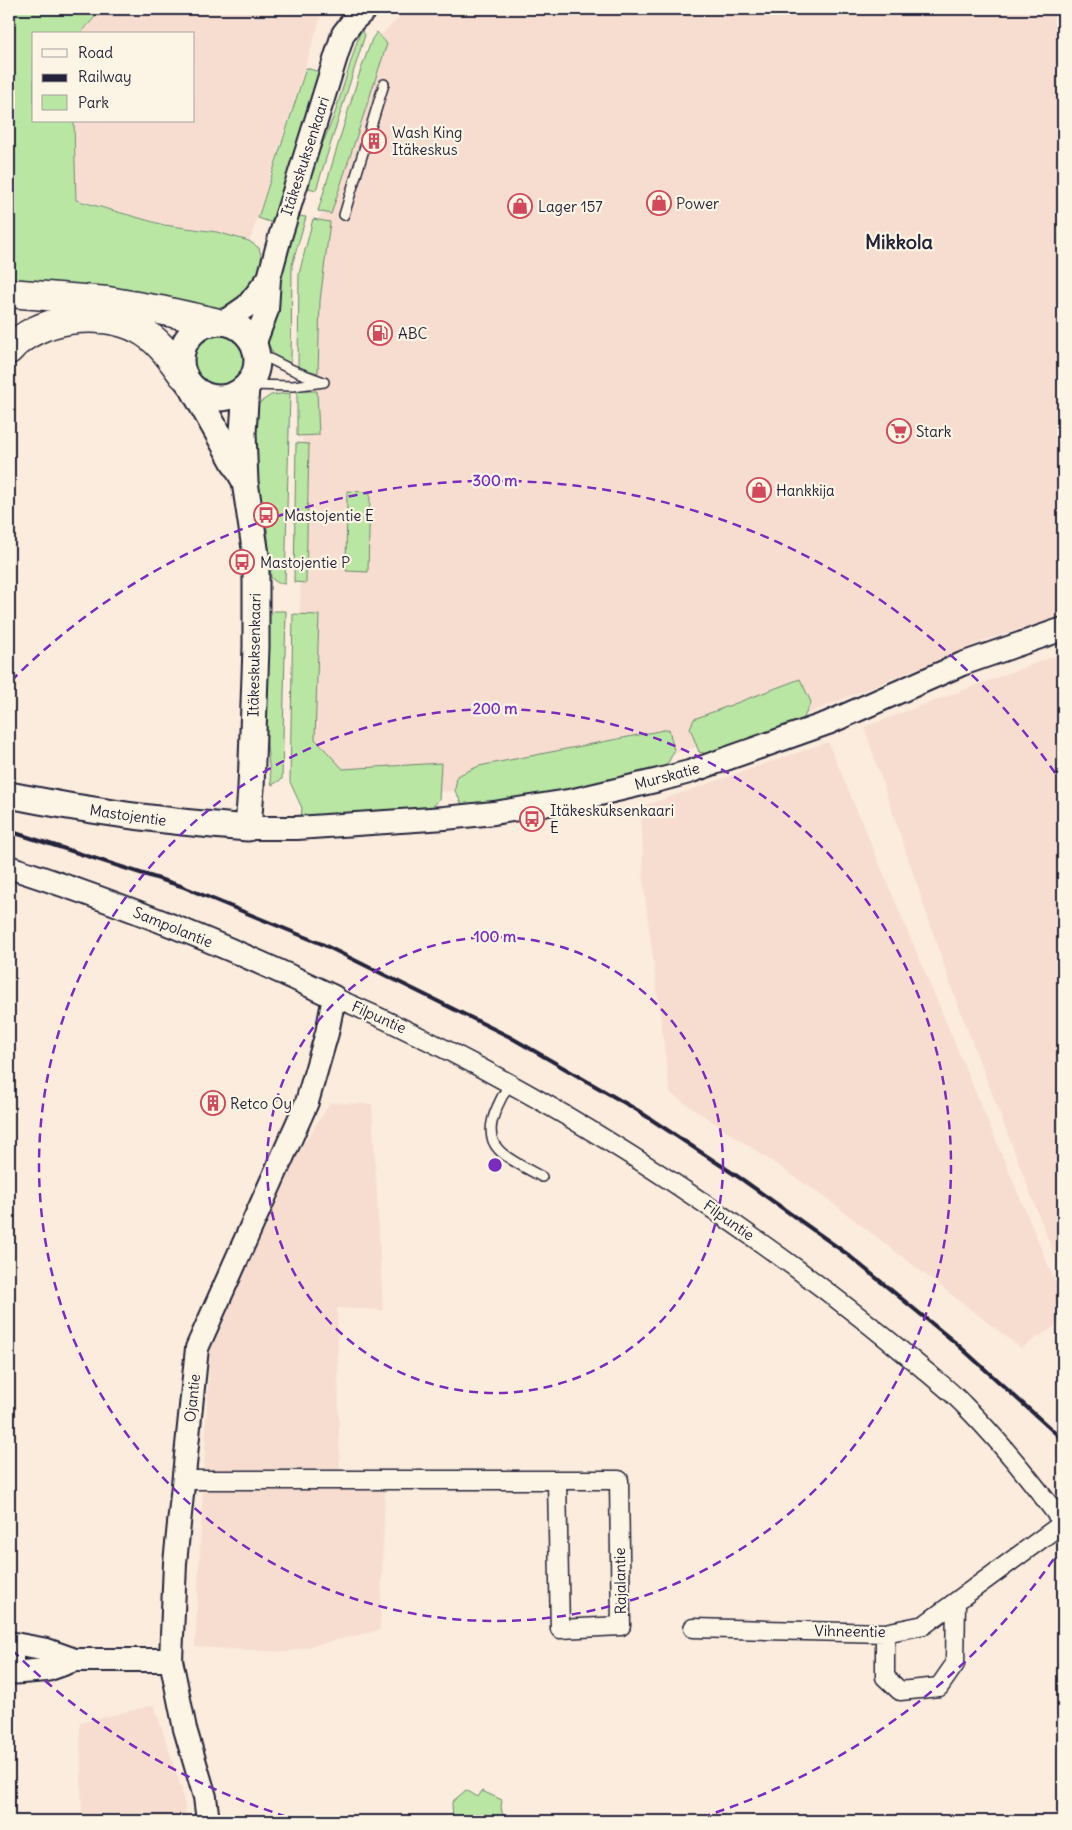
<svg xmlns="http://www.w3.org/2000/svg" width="1072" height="1830" font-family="Delius,sans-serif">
  <rect width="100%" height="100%" fill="#fbecdd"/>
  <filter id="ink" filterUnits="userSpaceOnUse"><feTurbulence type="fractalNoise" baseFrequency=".02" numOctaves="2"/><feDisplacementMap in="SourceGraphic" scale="10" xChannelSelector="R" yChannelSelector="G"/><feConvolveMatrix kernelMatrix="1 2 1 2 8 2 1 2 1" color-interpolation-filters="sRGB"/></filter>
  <g filter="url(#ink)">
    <!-- built -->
    <path fill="#f6ddd0" d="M103,9H276L321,16L250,240L217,231L164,224L77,199L75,121H194V34H81Z
      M408,9H1063V616L988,639L797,718L567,785L336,797L298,760L304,324L307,257L376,47L382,34Z
      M1063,653V1278L953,992L864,727Z
      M828,742L1063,1300V1321L1021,1348L822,1195L670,1093L644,888L641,807Z
      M330,1103L372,1104L383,1310L337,1308L340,1489L385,1488L380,1630L286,1652L195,1647L210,1349L294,1159Z
      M154,1705L182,1790L187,1821H82L80,1723Z"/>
    <!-- green -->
    <path fill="#bae6a3" stroke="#6e846f" d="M9,9H102L80,34H34V121H74L76,200L164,225L217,232L249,241L259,248L262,259L257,280L229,312L9,285Z
      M361,29L365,35L316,190L305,187L335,113Z
      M377,32L387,44L331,214L318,211L359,75L372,39Z
      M306,68L323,73L273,223L258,218Z
      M299,216L306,217L292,265L291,364L274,355L268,344L270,324L278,284L294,223Z
      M313,219L330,222L320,301L318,373L298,367L299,274Z
      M194 360a25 25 0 1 1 50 0a25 25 0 1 1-50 0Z
      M297,391H317L319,435L297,436Z
      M290,393L285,584L278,583L271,578L266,514L257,495L252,419L259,403L271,395Z
      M296,443L309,444L306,583L294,582Z
      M347,491L370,492L368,572L346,571Z
      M273,611H286L282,779L272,785C262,731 267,674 267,619Z
      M293,614L319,615L315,739L343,769L441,763L439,800L428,812L301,819L302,808L290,782Z
      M800,679L811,702L801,724L712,755L699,752L690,728L694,719Z
      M669,729L674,751L666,767L632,778L496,804H462L455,791L457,776L479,766Z
      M466,1790L478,1797L482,1791L502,1800L501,1807L504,1821H453L452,1802Z"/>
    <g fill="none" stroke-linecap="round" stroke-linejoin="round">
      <defs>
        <path id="service" d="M344,215L384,84
          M256,351C277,364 298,373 321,381
          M249,385L293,386L324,382
          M510,1082C500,1101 480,1131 499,1150C507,1159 531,1171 542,1177"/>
        <path id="minor" d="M334,997C499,1068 653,1163 797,1269C840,1301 882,1334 922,1368C936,1380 951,1391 963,1404C1000,1441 1032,1481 1063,1523
          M184,1480H619L621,1626L560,1629L557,1481
          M693,1628L885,1633L924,1625L1063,1523
          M885,1633V1677L900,1691L939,1687L955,1664L956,1602"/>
        <path id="tertiary" d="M224,322L247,306L269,278
          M254,345L267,310L269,278L280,237L343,34L353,21L366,9
          M248,828H297L445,818L494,813L574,800L659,780L689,772L828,723L962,664L1063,629
          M9,867C120,903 229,946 334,997L327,1033L307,1102L197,1348L175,1563L171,1660L185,1729L205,1797L208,1821
          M9,1643L47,1650L75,1660
          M9,1673L47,1670L75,1660H171"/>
        <path id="secondary" d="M181 360a38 38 0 1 1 76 0a38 38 0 1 1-76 0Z
          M193,389L243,478
          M9,795C88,811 167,822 248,828L251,789L256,647V555L245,482L243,433L246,387"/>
        <path id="primary" d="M9,293L108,301L160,310L214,322
          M9,350C36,318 101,309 138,329C158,339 170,357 183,375
          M9,1652V1665"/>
      </defs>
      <!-- service casing -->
      <use href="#service" stroke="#22223b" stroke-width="12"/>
      <!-- minor casing -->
      <use href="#minor" stroke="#22223b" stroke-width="21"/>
      <!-- tertiary casing -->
      <use href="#tertiary" stroke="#22223b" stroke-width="26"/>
      <!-- secondary casing -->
      <use href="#secondary" stroke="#22223b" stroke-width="29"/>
      <!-- primary casing -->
      <use href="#primary" stroke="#22223b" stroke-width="31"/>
      <!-- service -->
      <use href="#service" stroke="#fcf5e5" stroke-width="9"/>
      <!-- minor -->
      <use href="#minor" stroke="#fcf5e5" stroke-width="18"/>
      <!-- tertiary -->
      <use href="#tertiary" stroke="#fcf5e5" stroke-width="22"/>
      <!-- secondary -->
      <use href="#secondary" stroke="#fcf5e5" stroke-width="25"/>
      <!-- primary -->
      <use href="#primary" stroke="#fcf5e5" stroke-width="28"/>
      <!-- rail -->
      <path stroke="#22223b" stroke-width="4" d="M9,831L181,886L322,944L510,1037L637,1110L743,1180L847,1254L957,1344L1063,1440"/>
    </g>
  </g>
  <!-- distance rings -->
  <g fill="none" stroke="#7b2cbf" stroke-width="2.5" stroke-dasharray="9 6">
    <circle cx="495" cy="1165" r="228"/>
    <circle cx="495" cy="1165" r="456"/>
    <path d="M1062 1547A684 684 0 0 1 689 1821M301 1821A684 684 0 0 1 11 1649M11 681A684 684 0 0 1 1062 783"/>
  </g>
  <!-- icons -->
  <defs>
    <symbol id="building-ring" viewBox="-11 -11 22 22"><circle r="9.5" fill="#fcf5e5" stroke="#d1495b" stroke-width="1.5"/><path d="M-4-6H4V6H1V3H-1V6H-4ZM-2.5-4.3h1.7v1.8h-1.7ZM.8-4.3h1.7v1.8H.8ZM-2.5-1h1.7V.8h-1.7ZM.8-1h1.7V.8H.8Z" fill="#d1495b"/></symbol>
    <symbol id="shop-ring" viewBox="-11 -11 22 22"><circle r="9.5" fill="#fcf5e5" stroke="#d1495b" stroke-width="1.5"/><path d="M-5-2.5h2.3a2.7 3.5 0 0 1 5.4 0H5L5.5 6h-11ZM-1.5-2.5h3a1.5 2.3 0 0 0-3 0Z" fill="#d1495b"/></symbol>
    <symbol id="fuel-ring" viewBox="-11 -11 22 22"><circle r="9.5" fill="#fcf5e5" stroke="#d1495b" stroke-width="1.5"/><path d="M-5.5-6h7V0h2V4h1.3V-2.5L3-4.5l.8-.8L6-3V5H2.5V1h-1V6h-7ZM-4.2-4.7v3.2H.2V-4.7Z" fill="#d1495b"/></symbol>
    <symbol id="supermarket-ring" viewBox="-11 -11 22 22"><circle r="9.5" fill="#fcf5e5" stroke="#d1495b" stroke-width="1.5"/><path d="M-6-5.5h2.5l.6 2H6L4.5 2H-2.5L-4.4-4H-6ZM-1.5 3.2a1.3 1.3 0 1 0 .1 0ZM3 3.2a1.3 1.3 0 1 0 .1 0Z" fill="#d1495b"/></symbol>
    <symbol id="bus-ring" viewBox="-11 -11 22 22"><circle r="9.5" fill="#fcf5e5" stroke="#d1495b" stroke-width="1.5"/><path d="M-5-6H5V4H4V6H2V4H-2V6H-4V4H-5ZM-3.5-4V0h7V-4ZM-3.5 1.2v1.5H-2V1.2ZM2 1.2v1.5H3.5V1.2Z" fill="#d1495b"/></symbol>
  </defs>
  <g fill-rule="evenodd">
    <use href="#building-ring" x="360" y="127" width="28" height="28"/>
    <use href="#shop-ring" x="645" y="189" width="28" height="28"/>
    <use href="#shop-ring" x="506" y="192" width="28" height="28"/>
    <use href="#fuel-ring" x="366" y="319" width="28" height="28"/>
    <use href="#supermarket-ring" x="885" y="417" width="28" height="28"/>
    <use href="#shop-ring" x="745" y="476" width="28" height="28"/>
    <use href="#bus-ring" x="252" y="501" width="28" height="28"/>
    <use href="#bus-ring" x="228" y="548" width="28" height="28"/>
    <use href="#bus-ring" x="518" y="805" width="28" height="28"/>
    <use href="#building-ring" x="199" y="1089" width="28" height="28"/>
  </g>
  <g text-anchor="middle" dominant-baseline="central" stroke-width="4.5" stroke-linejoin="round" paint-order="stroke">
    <!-- poi labels -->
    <g font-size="15" fill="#22223b" stroke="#fcf5e5" text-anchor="start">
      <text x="392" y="132">Wash King<tspan x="392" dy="17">Itäkeskus</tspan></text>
      <text x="676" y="203">Power</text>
      <text x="538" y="206">Lager 157</text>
      <text x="398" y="333">ABC</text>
      <text x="916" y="431">Stark</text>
      <text x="776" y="490">Hankkija</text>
      <text x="284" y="515">Mastojentie E</text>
      <text x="260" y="562">Mastojentie P</text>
      <text x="550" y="810">Itäkeskuksenkaari<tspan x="550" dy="17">E</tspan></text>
      <text x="230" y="1103">Retco Oy</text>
    </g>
    <!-- street labels -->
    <g font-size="15" fill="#22223b" stroke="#fcf5e5">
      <text transform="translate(305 156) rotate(-72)">Itäkeskuksenkaari</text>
      <text transform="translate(254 655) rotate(-89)">Itäkeskuksenkaari</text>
      <text transform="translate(667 776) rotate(-15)">Murskatie</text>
      <text transform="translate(128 815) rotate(8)">Mastojentie</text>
      <text transform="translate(173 927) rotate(22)">Sampolantie</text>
      <text transform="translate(379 1017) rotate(24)">Filpuntie</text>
      <text transform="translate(729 1220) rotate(35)">Filpuntie</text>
      <text transform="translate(192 1398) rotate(-84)">Ojantie</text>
      <text transform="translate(620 1581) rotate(-91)">Rajalantie</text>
      <text transform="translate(850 1631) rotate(1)">Vihneentie</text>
    </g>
    <!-- district labels -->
    <g font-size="20" font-weight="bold" fill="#22223b" stroke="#fcf5e5">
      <text x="899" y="241">Mikkola</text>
    </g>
  </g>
  <circle cx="495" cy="1165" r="8" fill="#7b2cbf" stroke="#fcf5e5" stroke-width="2.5"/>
  <g font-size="15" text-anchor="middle" font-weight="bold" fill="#7b2cbf" stroke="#fcf5e5" stroke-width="4.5" stroke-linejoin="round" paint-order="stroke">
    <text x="495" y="486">300 m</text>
    <text x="495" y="714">200 m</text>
    <text x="495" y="942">100 m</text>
  </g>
  <!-- margin -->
  <rect width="1072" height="1830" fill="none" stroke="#fcf5e5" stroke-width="30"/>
  <rect x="15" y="15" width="1042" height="1800" fill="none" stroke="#22223b" stroke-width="2" filter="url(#ink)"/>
  <!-- legend -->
  <rect x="32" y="32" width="162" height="90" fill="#fcf5e5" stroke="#a5a1a1"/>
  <rect x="42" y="49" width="25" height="8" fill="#fcf5e5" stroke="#a5a1a1"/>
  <text x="78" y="58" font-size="15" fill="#22223b">Road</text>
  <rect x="42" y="74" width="25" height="8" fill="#22223b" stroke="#a5a1a1"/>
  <text x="78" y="82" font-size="15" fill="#22223b">Railway</text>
  <rect x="42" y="95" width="25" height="15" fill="#bae6a3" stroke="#a5a1a1"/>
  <text x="78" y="108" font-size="15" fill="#22223b">Park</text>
</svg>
